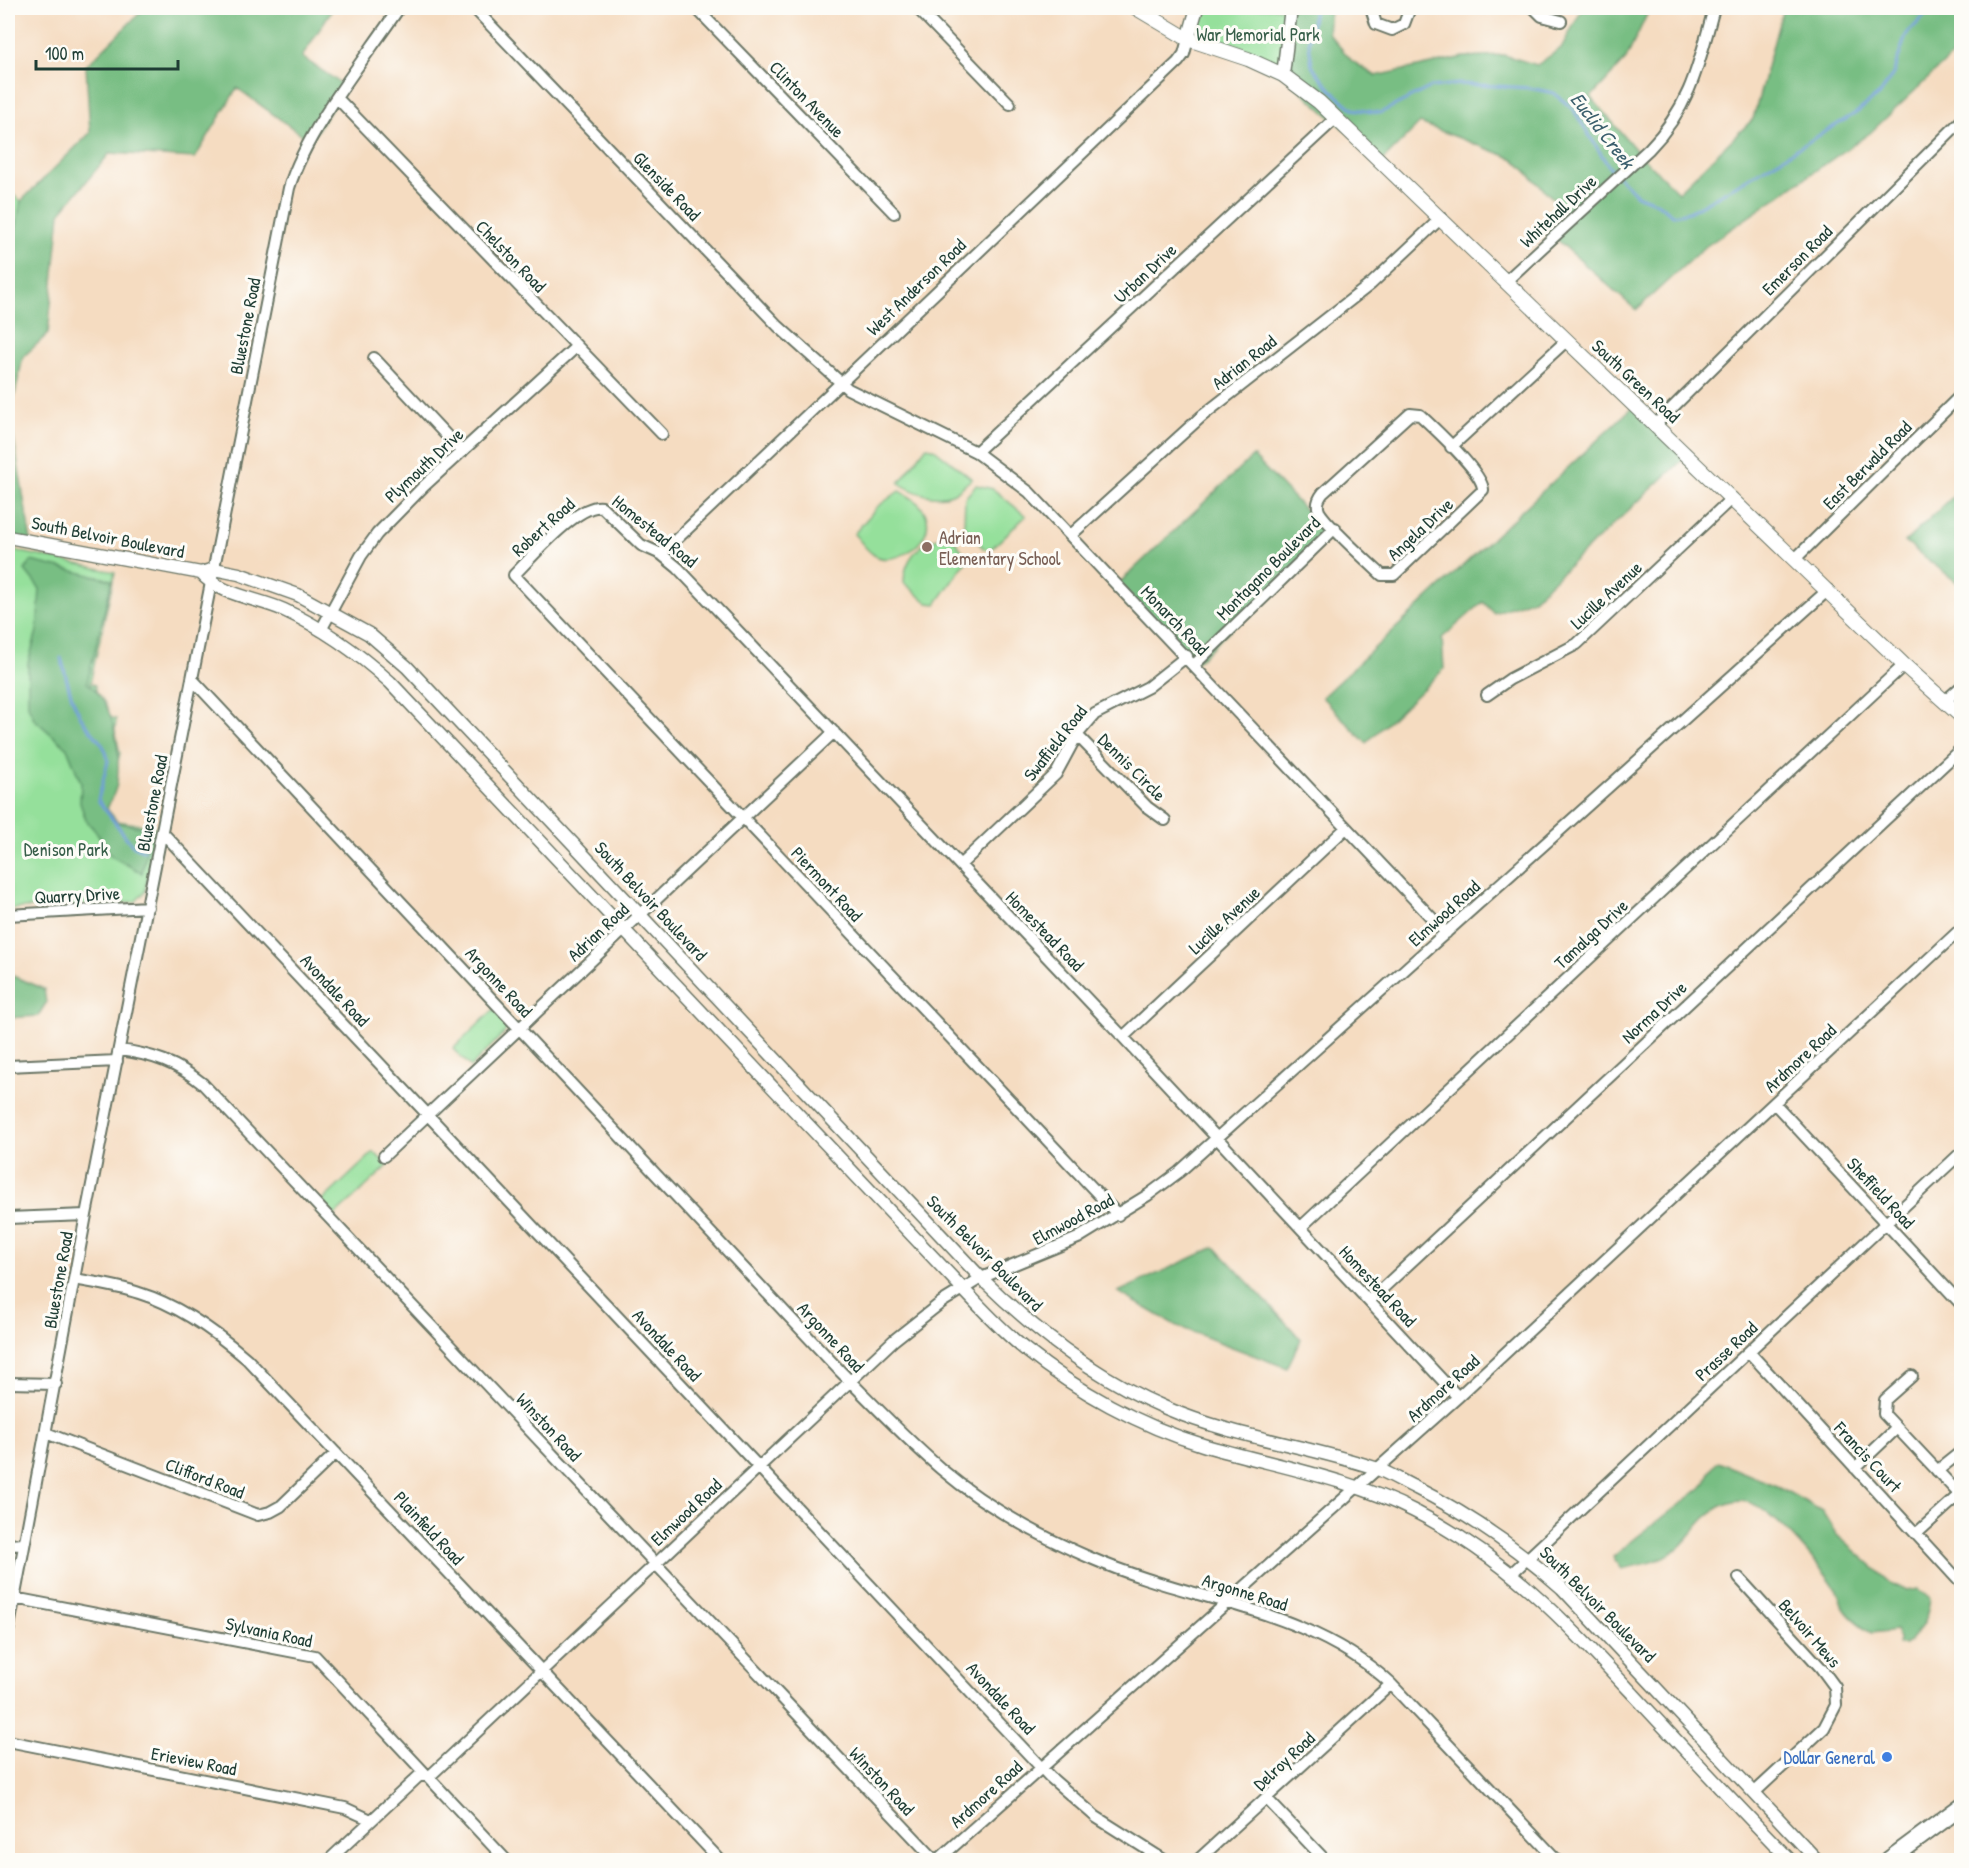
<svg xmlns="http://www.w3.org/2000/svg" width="1969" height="1868" font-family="'Patrick Hand',sans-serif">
  <rect width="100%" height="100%" fill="#fdfcf7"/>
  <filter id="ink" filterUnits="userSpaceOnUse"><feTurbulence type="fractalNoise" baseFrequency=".0167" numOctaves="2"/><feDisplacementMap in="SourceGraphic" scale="12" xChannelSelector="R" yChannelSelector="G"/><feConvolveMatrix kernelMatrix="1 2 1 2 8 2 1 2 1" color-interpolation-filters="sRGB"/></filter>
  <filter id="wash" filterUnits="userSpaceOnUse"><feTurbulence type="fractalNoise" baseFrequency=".008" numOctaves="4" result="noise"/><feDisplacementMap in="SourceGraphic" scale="24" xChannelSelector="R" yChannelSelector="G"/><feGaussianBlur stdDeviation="1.35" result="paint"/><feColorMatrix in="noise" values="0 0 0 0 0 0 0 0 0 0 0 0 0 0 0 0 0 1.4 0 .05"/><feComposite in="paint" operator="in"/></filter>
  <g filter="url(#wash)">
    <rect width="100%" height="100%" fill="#f5dcc1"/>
    <!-- green -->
    <path fill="#95e09b" stroke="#5a8e68" stroke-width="1.5" d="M1197,8H1291L1283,75L1188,39Z
      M8,191L21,201L8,271Z
      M926,447L933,448L972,479C966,483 959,491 952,494C936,501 912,492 899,483Z
      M976,485L993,489L1026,516L991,549H984L964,526L965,498Z
      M899,491C964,521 901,572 874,555C866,550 860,540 854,534L877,507Z
      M941,537L953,538L968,559L936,604L928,603L904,583C904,560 918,543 941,537Z
      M8,549L115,572L90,683L95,685L102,715L116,719L115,731L120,753L107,809L117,821L156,827L145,892L135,902L8,909Z
      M494,1009L507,1024L506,1031L471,1067L453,1049Z
      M374,1152L388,1166L334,1216L321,1202Z"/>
    <!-- forest -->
    <path fill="#78be83" stroke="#4c7e5c" stroke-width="1.5" d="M145,8H333L302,57L346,87L310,141L237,88L195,158L110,153L60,213L48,334L23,357L10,417L31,541L8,537V271L21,201L90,133L86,66Z
      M1291,8H1330L1328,33L1352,61L1376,76L1464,57L1504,55L1537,65L1561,48L1583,8H1650L1626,59L1591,97L1641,156L1678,192L1753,119L1783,8H1961V57L1956,52L1870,133L1702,249L1636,310L1554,237L1573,219L1514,159L1420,123L1381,162L1283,75Z
      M1635,405L1688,455L1533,599L1494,613L1483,602L1442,638L1444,669L1366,743L1322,697Z
      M1253,456L1328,534L1194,665L1118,584Z
      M1961,489L1962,579L1958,583L1905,542Z
      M31,561L112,580L87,683C115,702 121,751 117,783C116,792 110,801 107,809L117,822L151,829L142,873L111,856L97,833L86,820L80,803L81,783L67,748L34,719L28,705V663L37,631L40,589L25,570Z
      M8,976H13L44,989L46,1003L38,1016L8,1018Z
      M1215,1247L1301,1339L1287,1368L1177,1326L1118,1292Z
      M1718,1462L1779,1487L1822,1511L1836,1534L1891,1583L1907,1591L1918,1589L1930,1599C1927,1622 1921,1629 1905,1645H1898L1899,1639L1895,1630L1872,1633C1862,1626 1850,1618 1844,1608C1841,1603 1840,1597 1837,1591C1823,1569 1775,1512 1751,1503C1740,1499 1730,1502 1720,1507C1701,1517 1693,1535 1678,1548C1662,1562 1642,1564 1622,1569L1613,1557C1641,1532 1672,1511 1701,1488C1709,1481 1708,1469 1718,1462Z"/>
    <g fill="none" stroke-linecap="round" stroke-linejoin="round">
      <!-- stream -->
      <path stroke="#6f9ed8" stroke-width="3" d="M1314,8L1309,43L1312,66L1332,91L1353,109L1380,113L1431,87L1460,84L1530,88L1554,93L1573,109L1609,167L1637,195L1657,203L1673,215L1689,212L1737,185L1856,113L1881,93L1893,74L1906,35L1932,8
        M61,658C67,678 70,699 81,717C90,734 106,741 108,761L98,800L132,845L145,851"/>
    </g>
  </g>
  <g filter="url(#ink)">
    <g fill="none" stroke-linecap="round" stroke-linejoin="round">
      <defs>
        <path id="minor" d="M474,8L778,326L848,389L976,452L1029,492L1446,933
          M696,8L894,213
          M917,8L1010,104
          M1371,8L1376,24L1392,30L1404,24L1410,8
          M1534,8L1542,16L1561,21
          M338,99L662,434
          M1505,282L1649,149C1691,106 1699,63 1714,8
          M374,358L462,452
          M1410,414L1420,415C1433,427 1484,474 1483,490L1394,575H1382C1369,563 1326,524 1319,511C1316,504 1319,498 1323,493Z
          M1656,424L1962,120
          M1451,447L1566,341
          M976,452L1336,118
          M1071,535L1202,416L1371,284L1440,219
          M661,554L1178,62L1184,54L1188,39
          M1795,559L1962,394
          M321,630L361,556L377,534L424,486L576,347
          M1194,665L1335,528
          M192,679L840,1371C873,1404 905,1438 941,1469C986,1507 1039,1536 1093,1559C1192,1602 1309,1607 1391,1684L1557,1860
          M1487,695L1510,679L1577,644L1732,498
          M1945,701L1962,686
          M1077,735L1147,807L1165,820
          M163,833L1050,1777L1096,1817L1164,1860
          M960,865L1056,774L1077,735L1095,714L1148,687L1187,656
          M8,915L148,907
          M1123,1037L1346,828
          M119,1050C152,1054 177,1063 203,1084L935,1860
          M8,1066L117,1061
          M1775,1104L1962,1305
          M384,1156L834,732
          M1118,1215L514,575C532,557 578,503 602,507L641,545L661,554L678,568L1123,1037L1458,1397
          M8,1218L86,1215
          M1301,1227L1904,665
          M74,1279C96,1283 118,1286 139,1293C178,1305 216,1332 247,1359L720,1860
          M1369,1301L1962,748
          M1749,1352L1962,1584
          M1912,1376L1885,1400L1884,1414L1962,1497
          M8,1383L56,1384
          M46,1433L258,1515L270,1512L281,1506L336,1453
          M1855,1468L1897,1428
          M1937,1471L1962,1451
          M1916,1534L1959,1495
          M8,1545L24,1544
          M1512,1573L1962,1152
          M1739,1578L1821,1668L1835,1687L1836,1705L1824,1728L1755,1792
          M14,1598L315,1656L506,1860
          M8,1632L86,1215L289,188C307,129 364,60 399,8
          M8,1741L345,1808L371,1820
          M1267,1799L1325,1860
          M329,1860L419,1776L431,1775L894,1340L942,1302L981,1278L1078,1238L1148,1195L1179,1172L1828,590
          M938,1860L1458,1397L1962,928
          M1198,1860L1391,1684"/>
        <path id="tertiary" d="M1188,39L1197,8
          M1283,75L1291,8
          M8,537L201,573L214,569L239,574L298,595L369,634L407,667L981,1278C1035,1331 1096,1378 1166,1408C1233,1437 1306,1445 1375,1468C1389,1473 1403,1482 1416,1488C1470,1515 1517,1548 1562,1588L1817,1860
          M201,573C220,595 257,598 284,610C323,628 358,653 390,682L963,1289C983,1310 1003,1332 1026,1350C1077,1391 1140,1426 1203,1445C1274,1466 1347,1477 1414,1511C1506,1557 1565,1621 1634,1695C1686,1751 1737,1806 1790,1860"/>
        <path id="secondary" d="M1136,8L1188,39L1248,59L1283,75L1319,102L1904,665L1962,717"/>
        <path id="primary" d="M1889,1860L1962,1806"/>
      </defs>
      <!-- minor casing -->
      <use href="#minor" stroke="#6a7565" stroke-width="14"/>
      <!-- tertiary casing -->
      <use href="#tertiary" stroke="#6a7565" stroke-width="15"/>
      <!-- secondary casing -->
      <use href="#secondary" stroke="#6a7565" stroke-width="16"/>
      <!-- primary casing -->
      <use href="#primary" stroke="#6a7565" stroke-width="20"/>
      <!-- minor -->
      <use href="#minor" stroke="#fff" stroke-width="10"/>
      <!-- tertiary -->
      <use href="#tertiary" stroke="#fff" stroke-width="12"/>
      <!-- secondary -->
      <use href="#secondary" stroke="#fff" stroke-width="14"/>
      <!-- primary -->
      <use href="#primary" stroke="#fff" stroke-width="16"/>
    </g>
  </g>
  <!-- markers -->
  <circle fill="#8d6e63" stroke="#fdfcf7" stroke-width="2" cx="927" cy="547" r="6"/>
  <circle fill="#3f7fe0" stroke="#fdfcf7" stroke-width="2" cx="1887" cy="1757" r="6"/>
  <g text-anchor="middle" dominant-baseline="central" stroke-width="6" stroke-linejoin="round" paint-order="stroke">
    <!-- park labels -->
    <g font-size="18" fill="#375e49" stroke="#fdfcf7">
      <text x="1258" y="34">War Memorial Park</text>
      <text x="66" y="849">Denison Park</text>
    </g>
    <!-- street labels -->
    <g font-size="18" fill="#1f3d34" stroke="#fdfcf7">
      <text transform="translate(807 99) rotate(46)">Clinton Avenue</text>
      <text transform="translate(667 186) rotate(46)">Glenside Road</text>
      <text transform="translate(1558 211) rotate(-43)">Whitehall Drive</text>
      <text transform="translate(511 256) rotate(46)">Chelston Road</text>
      <text transform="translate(1797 260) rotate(-45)">Emerson Road</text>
      <text transform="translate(1145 273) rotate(-43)">Urban Drive</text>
      <text transform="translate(916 287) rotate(-44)">West Anderson Road</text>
      <text transform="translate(245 326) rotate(-79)">Bluestone Road</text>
      <text transform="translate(1244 362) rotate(-38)">Adrian Road</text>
      <text transform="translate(1636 381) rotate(43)">South Green Road</text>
      <text transform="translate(424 465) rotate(-43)">Plymouth Drive</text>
      <text transform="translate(1867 465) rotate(-45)">East Berwald Road</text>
      <text transform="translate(543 527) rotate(-42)">Robert Road</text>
      <text transform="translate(1420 529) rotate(-43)">Angela Drive</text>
      <text transform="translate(655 531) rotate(39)">Homestead Road</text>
      <text transform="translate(108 537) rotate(11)">South Belvoir Boulevard</text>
      <text transform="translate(1268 568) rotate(-45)">Montagano Boulevard</text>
      <text transform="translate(1606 595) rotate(-43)">Lucille Avenue</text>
      <text transform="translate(1175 620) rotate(46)">Monarch Road</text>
      <text transform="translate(1055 743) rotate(-52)">Swaffield Road</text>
      <text transform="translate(1132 767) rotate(45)">Dennis Circle</text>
      <text transform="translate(152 803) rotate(-79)">Bluestone Road</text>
      <text transform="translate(827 884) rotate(47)">Piermont Road</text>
      <text transform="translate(77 895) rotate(-3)">Quarry Drive</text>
      <text transform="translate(651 901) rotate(47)">South Belvoir Boulevard</text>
      <text transform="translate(1444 913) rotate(-42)">Elmwood Road</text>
      <text transform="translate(1224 920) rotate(-43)">Lucille Avenue</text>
      <text transform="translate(1045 931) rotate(46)">Homestead Road</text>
      <text transform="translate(598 932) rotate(-43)">Adrian Road</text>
      <text transform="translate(1591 934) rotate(-43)">Tamalga Drive</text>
      <text transform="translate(499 982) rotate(47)">Argonne Road</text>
      <text transform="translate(335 990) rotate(47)">Avondale Road</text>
      <text transform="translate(1654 1012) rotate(-43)">Norma Drive</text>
      <text transform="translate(1800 1058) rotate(-43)">Ardmore Road</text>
      <text transform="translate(1881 1193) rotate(47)">Sheffield Road</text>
      <text transform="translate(1073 1219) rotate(-28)">Elmwood Road</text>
      <text transform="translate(985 1253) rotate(45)">South Belvoir Boulevard</text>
      <text transform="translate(58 1280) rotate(-80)">Bluestone Road</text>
      <text transform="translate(1378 1286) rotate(47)">Homestead Road</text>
      <text transform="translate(831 1337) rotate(47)">Argonne Road</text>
      <text transform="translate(667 1345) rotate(47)">Avondale Road</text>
      <text transform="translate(1726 1351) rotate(-43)">Prasse Road</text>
      <text transform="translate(1443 1388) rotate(-42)">Ardmore Road</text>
      <text transform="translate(549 1427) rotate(47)">Winston Road</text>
      <text transform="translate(1868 1457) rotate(47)">Francis Court</text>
      <text transform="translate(205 1478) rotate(21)">Clifford Road</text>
      <text transform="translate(686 1512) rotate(-43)">Elmwood Road</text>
      <text transform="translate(429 1528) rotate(47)">Plainfield Road</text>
      <text transform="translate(1245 1592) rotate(17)">Argonne Road</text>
      <text transform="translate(1598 1604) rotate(45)">South Belvoir Boulevard</text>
      <text transform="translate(269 1632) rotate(12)">Sylvania Road</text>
      <text transform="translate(1810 1633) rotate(49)">Belvoir Mews</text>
      <text transform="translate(1001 1698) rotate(47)">Avondale Road</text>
      <text transform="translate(194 1761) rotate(11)">Erieview Road</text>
      <text transform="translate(1284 1761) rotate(-43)">Delroy Road</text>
      <text transform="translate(882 1781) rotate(47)">Winston Road</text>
      <text transform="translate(986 1794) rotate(-42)">Ardmore Road</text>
    </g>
    <!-- education labels -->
    <g font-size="18" fill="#785e54" stroke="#fdfcf7" text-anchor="start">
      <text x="939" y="537">Adrian<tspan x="939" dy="21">Elementary School</tspan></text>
    </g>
    <!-- shop labels -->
    <g font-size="18" fill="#366cbe" stroke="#fdfcf7" text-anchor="end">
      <text x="1875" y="1757">Dollar General</text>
    </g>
    <!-- water labels -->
    <g font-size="20" font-style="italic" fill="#3b5f6d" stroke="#fdfcf7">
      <text transform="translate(1603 130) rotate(52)">Euclid Creek</text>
    </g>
  </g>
  <!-- margin -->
  <rect width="1969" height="1868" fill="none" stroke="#fdfcf7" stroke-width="30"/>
  <!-- scale -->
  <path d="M36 60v9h142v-9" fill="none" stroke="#1f3d34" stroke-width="3"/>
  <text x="45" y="60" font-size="18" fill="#1f3d34" stroke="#fdfcf7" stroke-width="4.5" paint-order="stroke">100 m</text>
</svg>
